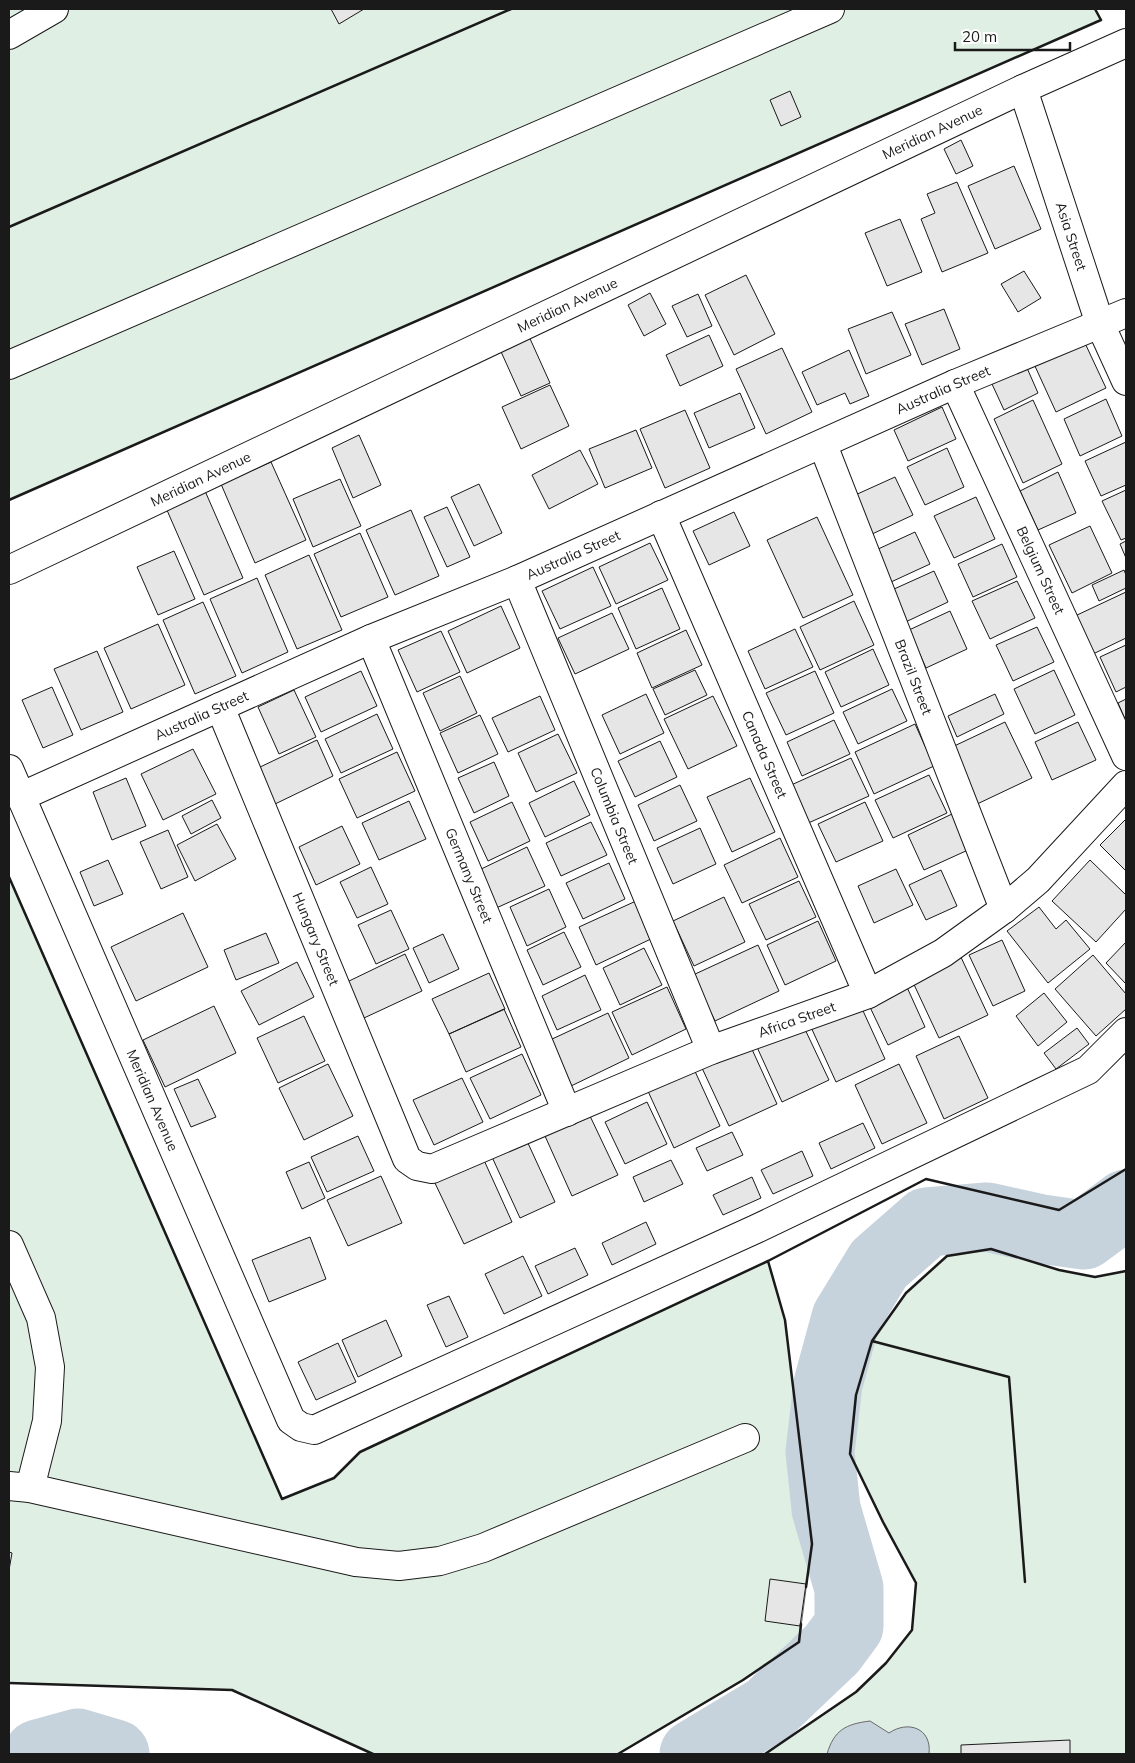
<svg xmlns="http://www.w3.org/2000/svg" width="1135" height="1763" font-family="Mulish,sans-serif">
  <rect width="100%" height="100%" fill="#fff"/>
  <!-- green -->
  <path fill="#e0efe3" stroke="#6a6a6a" d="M9,9H1095L1101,20L9,500Z
    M9,877L282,1499L334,1478L360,1452L768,1261L785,1320L812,1543L799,1642L743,1680L618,1754H373L232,1690L9,1683Z
    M991,1249L1059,1270L1095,1277L1126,1271V1754H765L856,1692L886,1663L912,1630L916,1583L883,1522L850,1454L856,1395L872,1341L906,1293L947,1256Z"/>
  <!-- water -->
  <path fill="#c6d2dc" stroke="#6a6a6a" d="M870,1721L889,1733C908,1720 932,1728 929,1754H827C834,1730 846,1724 870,1721Z"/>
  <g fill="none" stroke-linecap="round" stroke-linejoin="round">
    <!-- river -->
    <path stroke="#c6d2dc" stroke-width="69" d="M38,1754L78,1743L115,1754
      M694,1754L769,1709L832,1649L849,1626V1588L826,1509L820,1452L828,1384L846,1318L879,1264L927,1222L987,1217L1041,1229L1084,1235L1126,1204"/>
  </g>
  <!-- building -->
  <path fill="#e6e6e6" stroke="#1a1a1a" d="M331,9H364L339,24Z
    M790,91L801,117L781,126L770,100Z
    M961,140L973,166L956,174L944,149Z
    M1014,166L1041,229L995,249L968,186Z
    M957,182L988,253L942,272L921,219L935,213L927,194Z
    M900,219L922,272L887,286L865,233Z
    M1024,271L1041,298L1018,312L1001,284Z
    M746,275L775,334L734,355L705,295Z
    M650,293L666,324L644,336L628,305Z
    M698,294L712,326L687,337L672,306Z
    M944,309L960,349L922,365L905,324Z
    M892,312L911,355L866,374L848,329Z
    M527,332L550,383L521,396L498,345Z
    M709,335L723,366L680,386L666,355Z
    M1084,341L1106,388L1056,412L1034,364Z
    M782,348L812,412L766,434L736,369Z
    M849,350L869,396L850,404L845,393L817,405L802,372Z
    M1027,368L1038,393L1004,410L992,384Z
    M550,385L569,426L521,449L502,407Z
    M740,393L755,428L709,448L694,413Z
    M1106,399L1122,436L1080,456L1064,419Z
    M1033,400L1062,464L1023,483L994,419Z
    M942,407L956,439L908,461L894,430Z
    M685,410L710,468L665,488L640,429Z
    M636,430L652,468L605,488L589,449Z
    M359,435L381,485L353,498L332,448Z
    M1126,442V485L1101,496L1085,461Z
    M947,448L964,487L925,505L907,467Z
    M580,450L598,484L549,509L532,475Z
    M271,462L306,540L255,563L221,484Z
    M1058,472L1076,513L1038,530L1020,491Z
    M895,477L913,515L870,535L853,496Z
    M340,479L361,526L313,547L293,499Z
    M202,484L243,578L204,595L163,501Z
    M479,484L502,533L474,546L451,497Z
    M1126,490V538L1121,540L1102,501Z
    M976,497L995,539L954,558L934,516Z
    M447,507L470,557L447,567L424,517Z
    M411,510L439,576L395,595L366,530Z
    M734,512L750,546L709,565L693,531Z
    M817,517L853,595L803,618L767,540Z
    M1090,526L1112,573L1072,593L1049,545Z
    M915,532L930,564L891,582L876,550Z
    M360,533L388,597L341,617L314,554Z
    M1126,541V558L1120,544Z
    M650,543L668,580L616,604L599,567Z
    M1002,544L1017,577L973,597L958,564Z
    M174,551L195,599L158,615L137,567Z
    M309,555L342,630L297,649L265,575Z
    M593,567L611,606L560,629L542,591Z
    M1124,570L1126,575V588L1099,601L1092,585Z
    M934,571L948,602L897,626L883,594Z
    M257,578L288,652L242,673L210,599Z
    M1017,581L1035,618L990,639L972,601Z
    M662,588L680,629L636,649L618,608Z
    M1126,592V638L1093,654L1075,616Z
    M854,601L874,645L820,670L800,627Z
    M203,602L236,676L195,694L163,620Z
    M501,606L520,648L467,673L448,631Z
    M950,611L967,649L926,668L909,630Z
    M612,613L629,649L575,674L558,638Z
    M158,624L185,685L131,709L104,648Z
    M1037,627L1054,662L1013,681L996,645Z
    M795,629L813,667L765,689L748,651Z
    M686,630L702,665L652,688L637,653Z
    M441,631L460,672L417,692L398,650Z
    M1126,645V687L1116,692L1100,657Z
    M873,649L889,685L841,707L825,672Z
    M97,651L123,712L81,730L54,669Z
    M695,670L707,695L665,715L653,689Z
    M1054,670L1075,715L1035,734L1014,689Z
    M361,671L377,706L321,732L305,697Z
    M815,671L834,713L786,735L766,693Z
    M460,676L477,713L440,731L423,693Z
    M52,687L73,735L43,748L22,700Z
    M892,689L907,721L858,744L843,712Z
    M294,690L316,737L279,754L258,707Z
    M646,694L664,733L620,754L602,715Z
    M995,694L1004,714L957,737L948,716Z
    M540,696L555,730L508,752L492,718Z
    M713,696L737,746L688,769L664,719Z
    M1126,699V721L1118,703Z
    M377,714L393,749L341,773L325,739Z
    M480,715L498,754L458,773L440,733Z
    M834,720L850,754L802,776L787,742Z
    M1005,722L1032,778L975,805L950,748Z
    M1078,722L1096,760L1052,780L1035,742Z
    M915,724L934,766L874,794L855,752Z
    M558,734L577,773L536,792L518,753Z
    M317,740L333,776L275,804L258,768Z
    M660,741L677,777L635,797L618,761Z
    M193,749L216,794L163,820L141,774Z
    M397,752L415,791L357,818L339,779Z
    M851,758L869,796L806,824L789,786Z
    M494,762L509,796L474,813L458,778Z
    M929,775L947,813L893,838L875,800Z
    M126,778L146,826L112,840L93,792Z
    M750,778L775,832L732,852L707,797Z
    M574,781L590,815L545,837L529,803Z
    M680,785L697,821L654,841L638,805Z
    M212,800L221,818L191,834L182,816Z
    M409,801L426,839L379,860L362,823Z
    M512,802L530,841L488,861L470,822Z
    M865,802L883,841L836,862L818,824Z
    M952,814L968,850L924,870L908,835Z
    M1126,819V871L1100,845Z
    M591,822L607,855L561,876L546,843Z
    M217,824L236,859L195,881L177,845Z
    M342,826L360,864L316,885L299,847Z
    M700,828L716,864L673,884L657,848Z
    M168,830L188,877L161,889L140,842Z
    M780,838L798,877L742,903L724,865Z
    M527,847L545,886L494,909L477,871Z
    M108,860L123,894L94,906L80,872Z
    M1090,860L1126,895V909L1096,942L1052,901Z
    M609,863L625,899L583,919L566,883Z
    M371,867L388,904L357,918L340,882Z
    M896,869L913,905L874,923L858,886Z
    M941,870L957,906L926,920L909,885Z
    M799,881L816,917L766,940L749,904Z
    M549,889L566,927L527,946L510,907Z
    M724,897L745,942L694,966L673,921Z
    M636,901L653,938L596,965L579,927Z
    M1039,907L1056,929L1066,920L1090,949L1048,983L1007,931Z
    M391,910L409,949L376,964L358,925Z
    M183,913L208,967L136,1001L111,947Z
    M818,921L836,961L785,985L767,945Z
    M564,932L581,967L543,985L527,950Z
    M266,933L279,963L236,980L224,950Z
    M443,934L459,969L429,983L413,948Z
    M1002,940L1025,991L993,1006L969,955Z
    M1126,942V984L1106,963Z
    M758,945L779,991L715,1021L693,975Z
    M644,948L662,985L620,1005L603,968Z
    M959,953L988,1015L939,1038L910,976Z
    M405,954L422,991L364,1018L347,982Z
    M1093,955L1126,994V1009L1096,1036L1055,989Z
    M297,962L314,997L259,1025L241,991Z
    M489,973L505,1009L449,1034L432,999Z
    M585,975L601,1010L557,1030L542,996Z
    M906,985L925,1027L888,1045L868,1003Z
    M667,987L686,1029L632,1055L612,1012Z
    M1044,993L1067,1022L1038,1046L1016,1016Z
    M859,1002L885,1059L836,1082L810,1025Z
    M214,1006L236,1053L165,1087L143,1040Z
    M504,1009L521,1047L466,1072L449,1034Z
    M608,1013L629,1058L571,1086L550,1040Z
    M304,1016L325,1061L278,1083L257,1038Z
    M802,1023L829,1080L782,1102L756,1045Z
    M1077,1028L1089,1044L1056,1069L1044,1053Z
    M959,1036L988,1098L944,1119L916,1056Z
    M750,1045L777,1104L729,1126L702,1068Z
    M522,1054L541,1095L490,1119L470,1078Z
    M328,1064L353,1116L304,1140L279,1088Z
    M899,1064L927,1123L882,1144L855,1085Z
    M693,1067L720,1126L674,1148L647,1089Z
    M462,1078L483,1122L434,1145L413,1100Z
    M198,1079L216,1117L191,1127L174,1089Z
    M647,1102L667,1144L625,1164L605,1122Z
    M590,1116L618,1175L572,1196L545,1136Z
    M863,1123L875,1148L831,1169L819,1143Z
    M732,1132L743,1155L707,1171L696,1148Z
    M358,1136L374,1171L327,1192L311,1157Z
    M527,1141L555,1202L520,1218L492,1157Z
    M802,1151L813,1176L773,1194L761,1170Z
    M483,1158L512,1222L464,1244L434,1181Z
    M671,1160L683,1184L644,1202L633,1177Z
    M309,1162L325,1198L302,1209L286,1172Z
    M381,1176L402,1223L348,1246L327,1200Z
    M752,1177L761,1198L723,1215L713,1195Z
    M646,1222L656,1244L612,1265L602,1243Z
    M310,1237L326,1279L269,1302L252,1260Z
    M575,1248L588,1275L548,1294L535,1266Z
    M523,1256L542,1296L504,1314L485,1274Z
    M449,1296L468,1337L446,1347L427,1305Z
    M386,1320L402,1356L358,1377L342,1340Z
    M338,1343L356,1382L316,1400L298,1362Z
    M9,1552L12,1553L9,1570Z
    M770,1579L806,1584L800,1626L765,1621Z
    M1070,1740V1754H961V1745Z"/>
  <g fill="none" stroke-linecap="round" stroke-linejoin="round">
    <defs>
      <g id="street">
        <path d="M9,35L54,9"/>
        <path id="s1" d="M1023,89L1100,324L1126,381"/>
        <path d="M9,365L830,9"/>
        <path id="s2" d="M955,384L1126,756"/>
        <path id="s3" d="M823,445L1004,909"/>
        <path id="s4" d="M661,515L868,994"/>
        <path id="s5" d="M9,570L1023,89L1126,43"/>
        <path id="s6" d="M517,580L711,1050"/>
        <path id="s7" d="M371,639L567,1112"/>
        <path id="s8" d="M220,707L407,1159L417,1166L432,1169L711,1050L868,994L943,953L1004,909L1038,880L1126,785"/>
        <path id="s9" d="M9,769L291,1420L301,1427L314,1430L756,1229L1088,1070L1126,1032"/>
        <path id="s10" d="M20,797L371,639L517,580L955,384L1126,313"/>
        <path d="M9,1245L41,1318L50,1367L47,1421L30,1488"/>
        <path d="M9,1486L30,1488L356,1562L399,1566L440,1561L483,1548L745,1438"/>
      </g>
    </defs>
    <!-- street casing -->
    <use href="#street" stroke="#1a1a1a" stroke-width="30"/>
    <!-- street -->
    <use href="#street" stroke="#fff" stroke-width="28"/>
    <!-- wall -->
    <path stroke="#1a1a1a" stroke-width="2.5" d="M9,227L511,9
      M9,500L1101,20L1095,9
      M9,877L282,1499L334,1478L360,1452L768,1261L926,1179L1059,1210L1126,1169
      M768,1261L785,1320L812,1544L806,1587
      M872,1341L1009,1377L1025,1582
      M9,1683L232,1690L373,1754
      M618,1754L743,1680L799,1642L801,1624
      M765,1754L856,1692L886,1663L912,1630L916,1583L883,1522L850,1454L856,1395L872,1341L906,1293L947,1256L991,1249L1059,1270L1095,1277L1126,1271"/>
  </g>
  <g text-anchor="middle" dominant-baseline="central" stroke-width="4" stroke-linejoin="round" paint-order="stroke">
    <!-- street labels -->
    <g font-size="14" fill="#1a1a1a" stroke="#fff">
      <text stroke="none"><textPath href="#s5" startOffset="1022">Meridian Avenue</textPath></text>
      <text stroke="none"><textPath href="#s1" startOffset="155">Asia Street</textPath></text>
      <text stroke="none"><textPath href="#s5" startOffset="618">Meridian Avenue</textPath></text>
      <text stroke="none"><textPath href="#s10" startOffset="1009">Australia Street</textPath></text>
      <text stroke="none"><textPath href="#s5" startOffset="212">Meridian Avenue</textPath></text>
      <text stroke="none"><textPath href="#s10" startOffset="604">Australia Street</textPath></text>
      <text stroke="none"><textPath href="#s2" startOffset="205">Belgium Street</textPath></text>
      <text stroke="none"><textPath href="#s3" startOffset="249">Brazil Street</textPath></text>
      <text stroke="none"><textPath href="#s10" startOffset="199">Australia Street</textPath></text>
      <text stroke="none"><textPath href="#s4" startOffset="261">Canada Street</textPath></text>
      <text stroke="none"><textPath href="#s6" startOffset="255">Columbia Street</textPath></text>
      <text stroke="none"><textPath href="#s7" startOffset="256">Germany Street</textPath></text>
      <text stroke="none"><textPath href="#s8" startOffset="251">Hungary Street</textPath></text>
      <text stroke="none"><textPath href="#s8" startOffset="911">Africa Street</textPath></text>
      <text stroke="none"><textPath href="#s9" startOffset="361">Meridian Avenue</textPath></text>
    </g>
  </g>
  <!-- border -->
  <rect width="1135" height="1763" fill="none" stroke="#1a1a1a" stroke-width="20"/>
  <!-- scale -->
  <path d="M955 42v8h115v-8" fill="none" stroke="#1a1a1a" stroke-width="2.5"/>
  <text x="962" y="42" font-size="15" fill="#1a1a1a" stroke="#ffffff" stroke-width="4" paint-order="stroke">20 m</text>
</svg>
